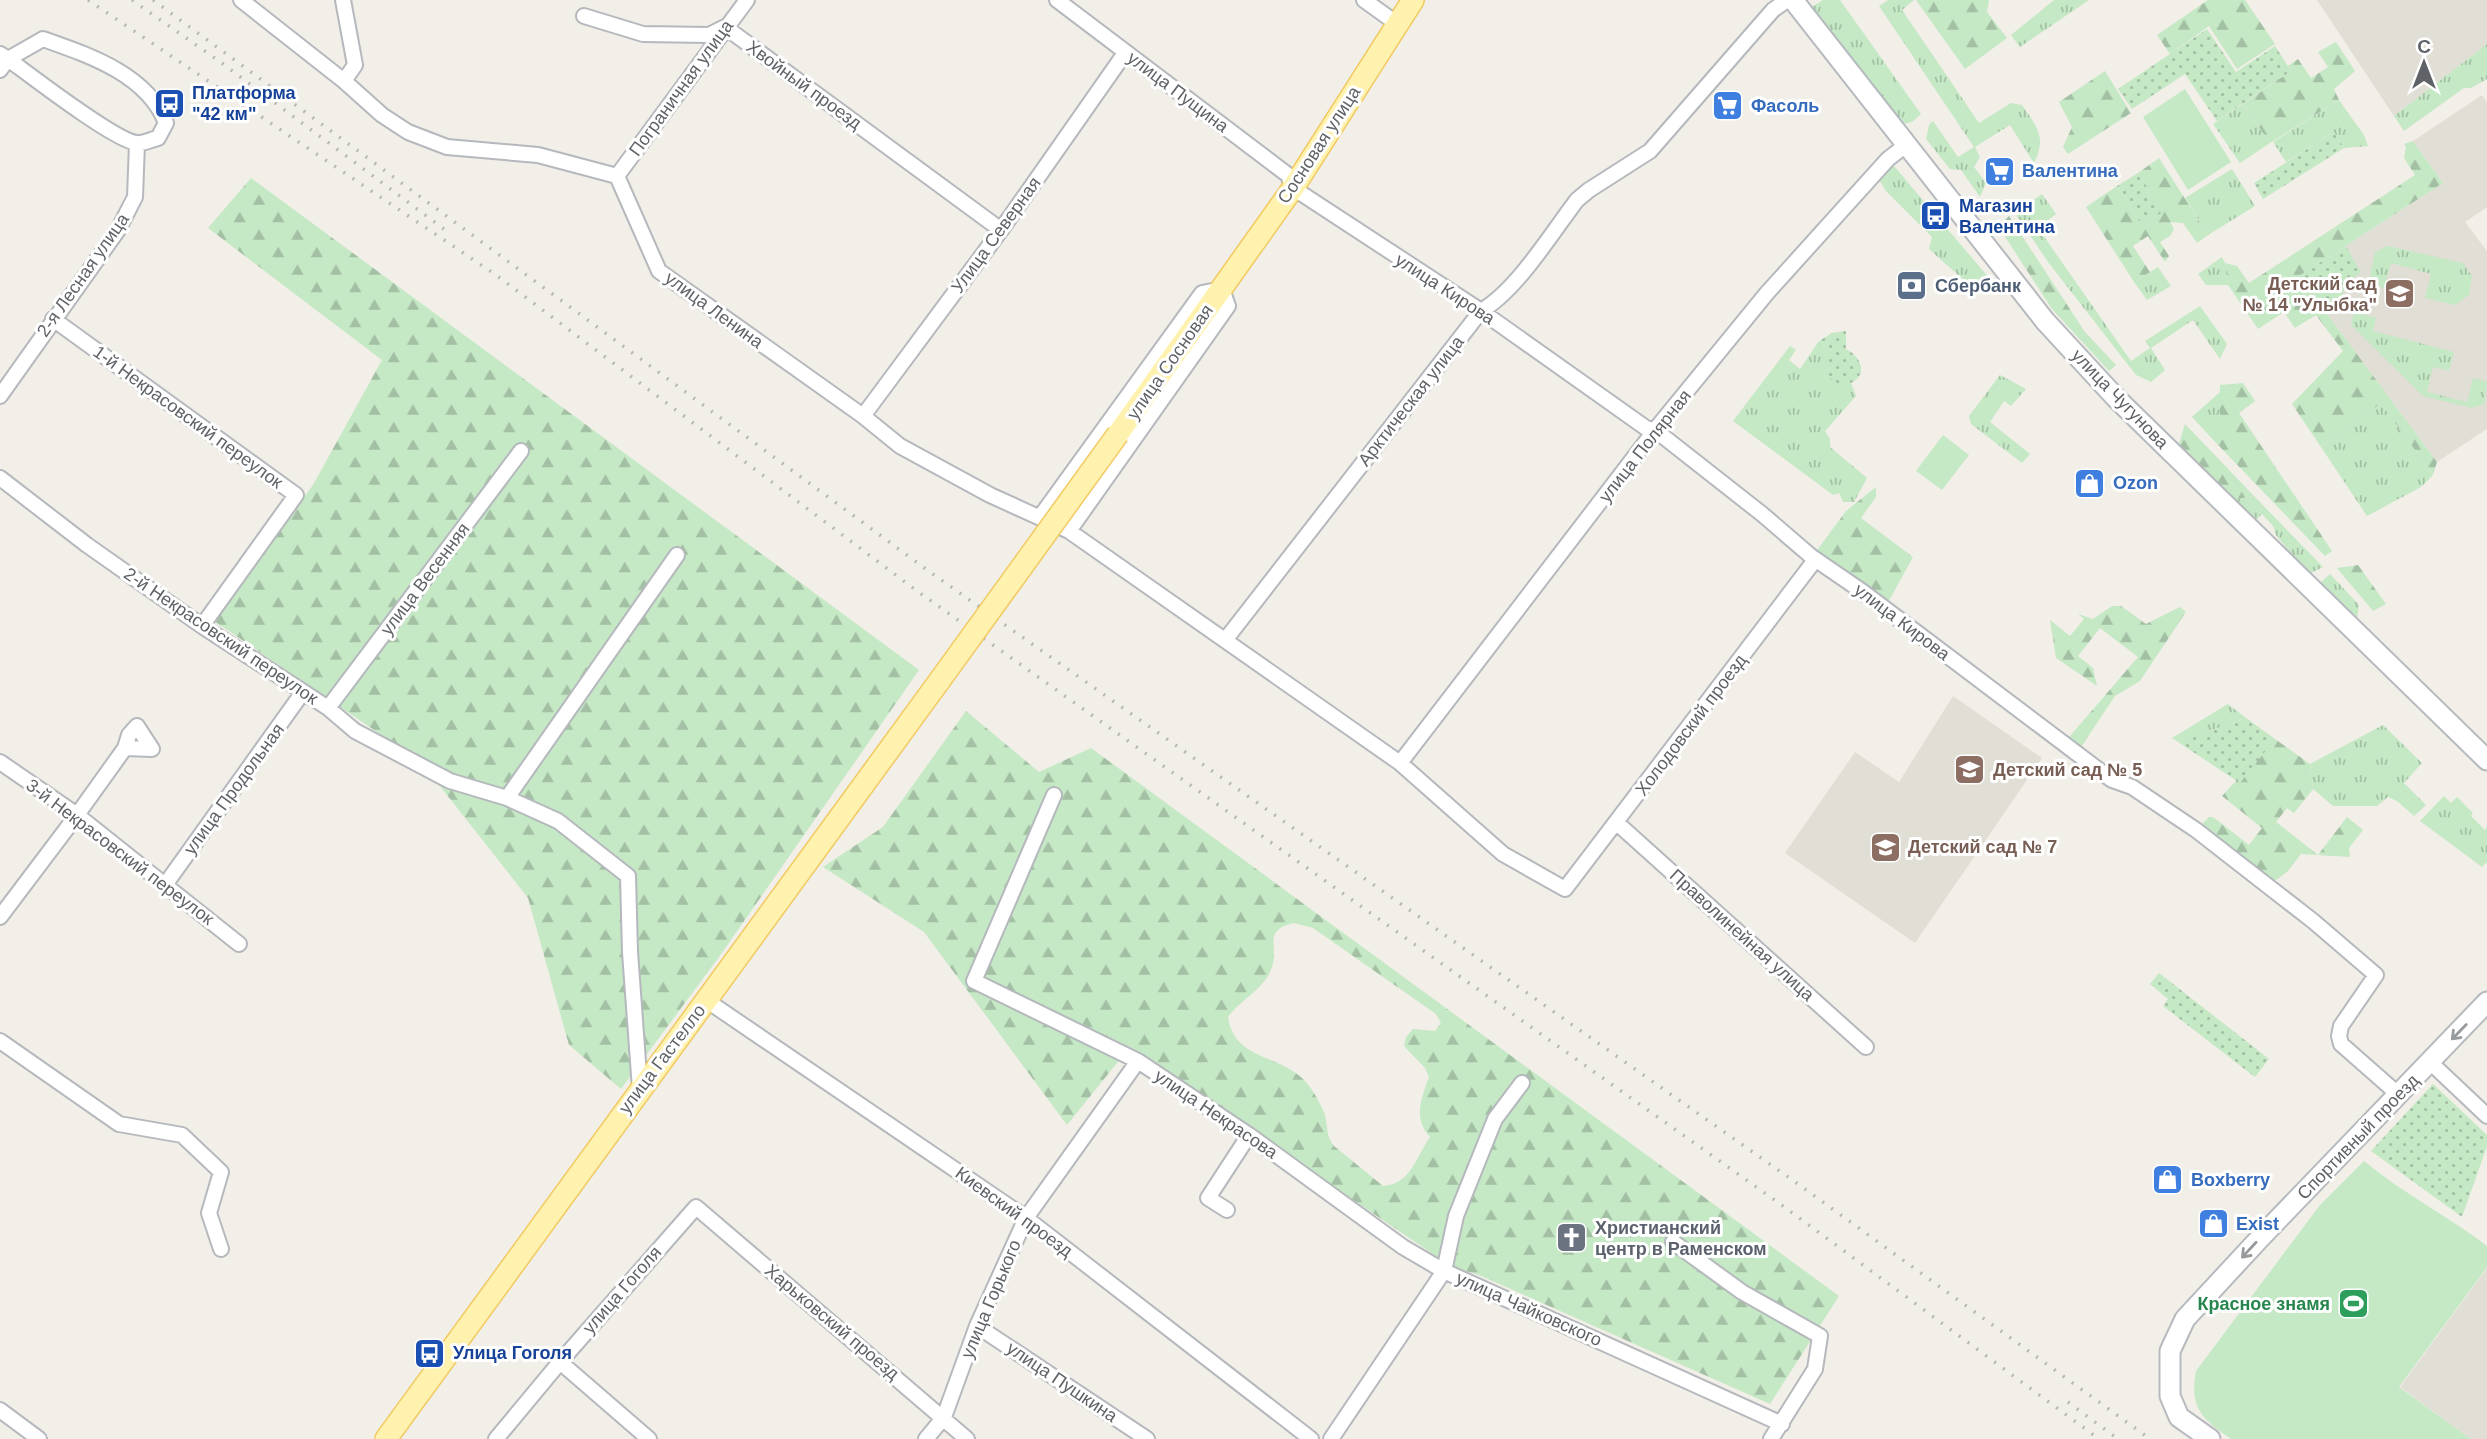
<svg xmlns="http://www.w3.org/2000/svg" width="2487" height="1439" font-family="Arial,sans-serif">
  <defs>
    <pattern id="grass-tufts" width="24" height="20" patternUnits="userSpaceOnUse" patternTransform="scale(1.75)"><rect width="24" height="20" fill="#c5e8c5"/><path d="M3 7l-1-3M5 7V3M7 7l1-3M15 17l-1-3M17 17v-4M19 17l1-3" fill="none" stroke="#a3c0a4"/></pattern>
    <pattern id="forest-firs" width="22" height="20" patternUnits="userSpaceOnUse" patternTransform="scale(1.75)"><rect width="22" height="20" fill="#c5e8c5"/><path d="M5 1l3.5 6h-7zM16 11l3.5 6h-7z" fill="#a3c0a4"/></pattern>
    <pattern id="park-dots" width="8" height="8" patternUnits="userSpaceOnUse" patternTransform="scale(1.75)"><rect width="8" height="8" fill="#c5e8c5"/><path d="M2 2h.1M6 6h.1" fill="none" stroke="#a3c0a4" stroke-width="1.8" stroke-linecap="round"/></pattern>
  </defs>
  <rect width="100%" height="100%" fill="#f1efe8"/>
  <!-- education -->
  <path fill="#e1ded6" d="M2317,0H2487V44L2394,116Z
    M2482,95L2487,102V207L2465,222L2487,251V429L2437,462L2299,276L2443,183L2413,141Z
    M1953,696L2042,758L1915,943L1785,853L1855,752L1899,782Z
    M2487,1268V1439H2471L2400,1387Z"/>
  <!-- grass -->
  <path fill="url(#grass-tufts)" d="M1823,0H1840L1921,114L1912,122L1903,124L1809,9Z
    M1888,0H1914L1902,10L1979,123L2011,103L2022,105C2037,127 2047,137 2034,163L2010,125L1975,147L1980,157L1974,167L1986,183L1980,197L1961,170L1950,169L1926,139L1929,125L1933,121L1958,157L1974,147L1879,6Z
    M2054,0H2089L2020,47L2011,35Z
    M2487,44V79L2471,88H2464L2404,131L2394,116Z
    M2339,100L2364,135L2368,146L2344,148L2334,132L2286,162L2273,142Z
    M2243,104L2270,143L2240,163L2213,124Z
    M1888,159L1995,285L1976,291L1929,249L1932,237L1886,191L1875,173Z
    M2232,169L2255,206L2208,235L2185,198Z
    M2042,194L2056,214L2038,228L2131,361L2150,348L2145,341L2200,306L2227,344L2220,359L2193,320L2151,348L2165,370L2151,382L2136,375L2048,262L2015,213Z
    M2388,246L2463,263L2472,276L2469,295L2455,305L2425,298L2431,274L2391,263L2384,288L2368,284L2375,252Z
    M2222,257L2225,263L2228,285H2206L2198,274Z
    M2158,267L2171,286L2147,300L2134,282Z
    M2354,312L2376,318L2373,331L2454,352L2449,371L2433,367L2427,392L2467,402L2473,378L2487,382L2484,404L2472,408L2423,396L2351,325Z
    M1819,341L1833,352L1843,384L1851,383L1856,396L1825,431L1830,439V447L1867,478L1854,502H1843L1839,493L1833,495L1733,421L1790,346L1796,350L1789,360L1800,369Z
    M2000,375L2026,389L2011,406L2004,401L1990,422L2030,454L2022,463L1971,424L1969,416Z
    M2220,392V447L2192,417Z
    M2381,403L2433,475L2421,487L2367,516L2321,447Z
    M2254,496L2323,567L2309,574L2300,572L2289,551L2276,535L2273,526L2262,514L2257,519L2231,500Z
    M2330,574L2359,605L2356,627L2320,589V583Z
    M2228,704L2246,718L2178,742L2172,738Z
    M2383,725L2422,763L2404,783L2426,805L2414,816L2397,801L2388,797L2377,806H2333L2313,789L2310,764Z
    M2444,796L2451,803L2457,797L2473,813L2471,816L2485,830L2487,827V862L2482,867L2420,821Z"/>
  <!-- forest -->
  <path fill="url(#forest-firs)" fill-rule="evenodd" d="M1916,0H1989L1987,12L2007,38L1965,69Z
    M2208,0H2245L2275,44L2237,69L2209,26L2170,54L2157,35Z
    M2336,42L2355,71L2334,89L2339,100L2270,143L2243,104L2291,71L2288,66L2298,59L2311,78L2328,67L2318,52Z
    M2105,71L2131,113L2068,154L2063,147L2072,127L2059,102Z
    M2413,141L2443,183L2299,276L2437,462L2433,475L2381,403L2321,447L2292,404L2343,351L2316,315L2295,328L2284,312L2258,329L2228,285L2225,263L2237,266L2249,283L2415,175L2404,158L2406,147L2404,144Z
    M2159,158L2208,235L2197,243L2183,223L2170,222L2174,229L2170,236L2160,242L2169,256L2165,262L2148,236L2133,246L2150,272L2134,282L2086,207L2117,186L2142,225L2162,212L2138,173Z
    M251,178L919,670L719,957L621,1089L569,1045L528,898L421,762L214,621L313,485L382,360L208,228Z
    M2009,216L2085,332L2116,365L2109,371L2052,309L2000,229V224Z
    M2243,383L2255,401L2239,413L2332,551L2325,556L2220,447V385Z
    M2185,424L2254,496L2231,500L2178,447Z
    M1876,487V497L1861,518L1913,557L1885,608L1812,557L1846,511Z
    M2358,565L2386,604L2373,611L2337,568Z
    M2112,606H2121L2146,624L2180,607L2186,612L2140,681L2115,696L2077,753L2064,743L2138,657L2100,628L2078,656L2093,668L2097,686L2056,658L2050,620L2070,636L2084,619L2078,614L2093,619Z
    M966,711L1039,772L1091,748L1839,1296L1770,1404L1479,1275L1452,1267L1129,1048L1067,1125L924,932L823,867L883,827ZM1294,923L1313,928L1436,1014L1441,1023L1435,1031L1413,1029L1406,1037L1404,1046L1425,1068L1429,1077C1421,1100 1413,1117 1430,1137C1416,1157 1411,1184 1383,1186L1334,1146C1326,1136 1328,1128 1325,1115C1321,1104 1311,1086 1302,1078C1276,1054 1234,1059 1228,1017C1241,999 1265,989 1272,967C1279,946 1262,930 1294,923Z
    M2275,739L2310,764L2313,789L2294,813L2287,808L2276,822L2318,855L2347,817L2363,830L2349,848L2350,857L2301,854L2288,871L2267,887L2196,830L2209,817H2213L2249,845L2262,828L2222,796Z"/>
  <!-- park -->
  <path fill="url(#park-dots)" d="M2207,29L2236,72L2275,46L2291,71L2217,121L2185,74L2132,109L2118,89Z
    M2334,132L2344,148L2263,199L2254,183Z
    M2138,173L2163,212L2142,225L2117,186Z
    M2346,246L2361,272L2344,286L2339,314L2327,313L2299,276Z
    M1846,331V349C1860,356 1869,374 1851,383C1837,389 1823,375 1827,361C1828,358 1831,355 1833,352L1819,341L1832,333Z
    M2246,718L2275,739L2240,783L2178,742Z
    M2159,973L2269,1059L2255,1077L2163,1006L2168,999L2150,984Z
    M2433,1084L2487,1135V1146L2462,1217L2371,1151Z"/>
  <!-- garden -->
  <path fill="#c5e8c5" d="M2185,89L2231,162L2188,190L2143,117Z
    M1943,435L1969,455L1942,490L1916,471Z
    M2364,1161C2402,1193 2447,1215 2487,1246V1267L2399,1387L2471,1439H2231C2202,1419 2189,1408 2196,1371L2320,1205Z"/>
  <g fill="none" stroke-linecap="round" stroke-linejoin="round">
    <defs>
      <path id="street" d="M241,0L344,81L382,115L408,132L447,147L538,155L617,176
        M343,0L355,65L344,81
        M1057,0L1288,175L1293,188L1481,311L1646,428L1655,430L1762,514L1812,557L1863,592L2112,780L2132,787L2196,830L2313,921L2376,975L2341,1026L2339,1036L2341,1044L2399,1095
        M1364,0L1396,23
        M584,16L643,34L709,35L725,27L1001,230
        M0,54L8,59C30,75 115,141 137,143C143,144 152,139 158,138L166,123C147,74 88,55 43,39L8,59L0,70
        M617,176L659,271L863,416L900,446L990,495L1069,531L1400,763L1503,854L1565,889L1815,560
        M617,176L747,0
        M53,319L296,495L202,626
        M0,396L118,230L135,197L137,143
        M863,416L1001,230L1125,53
        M0,478L87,545L202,626L328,708L355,731L450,781L507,798L558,821L628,876L630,952L640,1089
        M1040,517L1202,293L1222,289L1228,306L1069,531
        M1226,639L1481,311C1517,290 1551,234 1577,200L1589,190L1650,151L1773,10L1787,0
        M328,708L521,451
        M0,762L77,815L239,944
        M1400,763L1655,430L1767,293L1888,159L1906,145
        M1054,795L974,981L1138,1061L1249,1135L1403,1247L1444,1271L1456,1216L1495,1119L1522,1083
        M507,798L677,555
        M1617,823L1866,1047
        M165,885L303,692
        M0,917L77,815L125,748L129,735L137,726L152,749L125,748
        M706,1000L1026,1218L1311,1439
        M0,1041L119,1124L182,1135L221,1172L209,1213L221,1249
        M2430,1062L2487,1116
        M1227,1210L1208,1198L1249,1135
        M1673,1242L1742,1292L1820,1336L1815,1369L1771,1439
        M977,1326L1147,1439
        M560,1362L649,1439
        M0,1410L39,1439
        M496,1439L560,1362L696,1207L967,1439
        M926,1439L944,1417L977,1326L1026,1218L1138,1061
        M1331,1439L1444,1271L1782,1424"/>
      <path id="secondary" d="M1793,0L2045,321L2116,398L2487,760
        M2210,1439L2179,1417L2170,1396V1351L2185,1319L2261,1237L2487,1002"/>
      <path id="primary" d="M1118,434L1293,188L1413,0
        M386,1439L940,680"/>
    </defs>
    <!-- street casing -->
    <use href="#street" stroke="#b5b8bc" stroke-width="18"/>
    <!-- secondary casing -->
    <use href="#secondary" stroke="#b6babf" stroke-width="23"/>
    <!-- primary casing -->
    <use href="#primary" stroke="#f2c960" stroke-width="24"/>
    <!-- street -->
    <use href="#street" stroke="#fff" stroke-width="14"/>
    <!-- secondary -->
    <use href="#secondary" stroke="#fff" stroke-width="19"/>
    <!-- primary -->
    <use href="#primary" stroke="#fff2af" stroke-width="21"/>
    <!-- rail -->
    <path stroke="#b6b7b8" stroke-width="3.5" stroke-dasharray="2 9" stroke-linecap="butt" d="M88,0L496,275L917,591L1783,1206L2099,1439
      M132,0L219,61L448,232
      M153,0L930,572L1798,1184L2150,1439
      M2068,1402L2118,1439"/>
    <defs>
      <path id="primary-bridge" d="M940,680L1118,434"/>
    </defs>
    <!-- primary-bridge casing -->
    <use href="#primary-bridge" stroke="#f2c960" stroke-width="24" stroke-linecap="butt"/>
    <!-- primary-bridge -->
    <use href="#primary-bridge" stroke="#fff2af" stroke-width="21"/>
  </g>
  <!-- one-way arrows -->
  <defs><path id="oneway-shaft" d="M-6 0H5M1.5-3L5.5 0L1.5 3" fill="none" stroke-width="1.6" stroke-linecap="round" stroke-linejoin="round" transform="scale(1.75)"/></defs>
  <g stroke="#979a9d">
    <use href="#oneway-shaft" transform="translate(2459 1032) rotate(134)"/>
    <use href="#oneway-shaft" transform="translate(2249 1250) rotate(133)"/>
  </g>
  <!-- icons -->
  <defs>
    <symbol id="bus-square" viewBox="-11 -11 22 22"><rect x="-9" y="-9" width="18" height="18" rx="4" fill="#1a4fb4" stroke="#fff"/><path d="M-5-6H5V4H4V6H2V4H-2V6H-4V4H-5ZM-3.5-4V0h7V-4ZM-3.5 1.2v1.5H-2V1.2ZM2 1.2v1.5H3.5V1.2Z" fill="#fff"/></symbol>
    <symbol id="supermarket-square" viewBox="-11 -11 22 22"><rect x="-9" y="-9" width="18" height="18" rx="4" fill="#3f7fe0" stroke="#fff"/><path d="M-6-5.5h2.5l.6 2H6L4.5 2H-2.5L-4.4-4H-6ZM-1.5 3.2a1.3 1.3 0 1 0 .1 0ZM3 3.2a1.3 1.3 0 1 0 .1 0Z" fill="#fff"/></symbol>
    <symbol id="bank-square" viewBox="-11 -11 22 22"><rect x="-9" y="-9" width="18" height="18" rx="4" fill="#5c6f8a" stroke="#fff"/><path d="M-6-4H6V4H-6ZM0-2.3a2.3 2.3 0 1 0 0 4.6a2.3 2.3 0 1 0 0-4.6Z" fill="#fff"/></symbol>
    <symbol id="school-square" viewBox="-11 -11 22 22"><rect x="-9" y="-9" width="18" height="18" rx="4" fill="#8d6e63" stroke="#fff"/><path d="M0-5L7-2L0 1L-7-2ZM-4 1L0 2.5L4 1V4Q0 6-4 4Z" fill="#fff"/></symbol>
    <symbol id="shop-square" viewBox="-11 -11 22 22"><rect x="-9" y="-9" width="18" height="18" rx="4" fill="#3f7fe0" stroke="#fff"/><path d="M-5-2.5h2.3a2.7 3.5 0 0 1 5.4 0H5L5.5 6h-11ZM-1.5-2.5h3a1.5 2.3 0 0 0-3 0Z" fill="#fff"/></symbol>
    <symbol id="church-square" viewBox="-11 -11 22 22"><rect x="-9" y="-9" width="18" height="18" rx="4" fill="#6b7280" stroke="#fff"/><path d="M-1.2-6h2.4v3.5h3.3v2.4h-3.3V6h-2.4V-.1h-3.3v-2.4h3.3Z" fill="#fff"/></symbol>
    <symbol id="stadium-square" viewBox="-11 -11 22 22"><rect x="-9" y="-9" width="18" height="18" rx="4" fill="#2e9e5b" stroke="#fff"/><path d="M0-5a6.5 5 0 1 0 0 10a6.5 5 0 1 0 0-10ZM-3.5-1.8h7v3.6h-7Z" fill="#fff"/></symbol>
  </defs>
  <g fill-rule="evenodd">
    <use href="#bus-square" x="152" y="86" width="35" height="35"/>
    <use href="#supermarket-square" x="1710" y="88" width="35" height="35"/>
    <use href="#supermarket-square" x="1982" y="154" width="35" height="35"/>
    <use href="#bus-square" x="1918" y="198" width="35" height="35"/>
    <use href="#bank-square" x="1894" y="268" width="35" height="35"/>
    <use href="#school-square" x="2382" y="276" width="35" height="35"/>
    <use href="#shop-square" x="2072" y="466" width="35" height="35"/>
    <use href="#school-square" x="1952" y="752" width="35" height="35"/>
    <use href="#school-square" x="1868" y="830" width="35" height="35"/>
    <use href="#shop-square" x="2150" y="1162" width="35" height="35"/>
    <use href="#shop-square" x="2196" y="1206" width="35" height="35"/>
    <use href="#church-square" x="1554" y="1220" width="35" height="35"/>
    <use href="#stadium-square" x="2336" y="1286" width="35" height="35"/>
    <use href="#bus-square" x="412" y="1336" width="35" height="35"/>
  </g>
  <g text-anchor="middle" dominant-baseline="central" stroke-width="6" stroke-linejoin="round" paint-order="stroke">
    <!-- street labels -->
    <g font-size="18" fill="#5f6368" stroke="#fff">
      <text transform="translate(804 85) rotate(36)">Хвойный проезд</text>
      <text transform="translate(681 88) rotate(-54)">Пограничная улица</text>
      <text transform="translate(1178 92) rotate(37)">улица Пущина</text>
      <text transform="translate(1319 145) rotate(-57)">Сосновая улица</text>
      <text transform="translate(996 235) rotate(-54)">Улица Северная</text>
      <text transform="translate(83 275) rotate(-55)">2-я Лесная улица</text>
      <text transform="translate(1445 289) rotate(33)">улица Кирова</text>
      <text transform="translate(714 310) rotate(36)">улица Ленина</text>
      <text transform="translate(1170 362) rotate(-55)">улица Сосновая</text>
      <text transform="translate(2120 399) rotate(46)">улица Чугунова</text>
      <text transform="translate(1411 401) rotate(-52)">Арктическая улица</text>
      <text transform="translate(188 417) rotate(36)">1-й Некрасовский переулок</text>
      <text transform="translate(1645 446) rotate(-52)">улица Полярная</text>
      <text transform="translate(425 579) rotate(-53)">улица Весенняя</text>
      <text transform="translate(1902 622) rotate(37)">улица Кирова</text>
      <text transform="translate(221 636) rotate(34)">2-й Некрасовский переулок</text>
      <text transform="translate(1691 725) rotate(-53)">Холодовский проезд</text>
      <text transform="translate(234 789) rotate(-54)">улица Продольная</text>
      <text transform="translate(120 852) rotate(37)">3-й Некрасовский переулок</text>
      <text transform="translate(1742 935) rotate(42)">Праволинейная улица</text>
      <text transform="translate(662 1059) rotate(-53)">улица Гастелло</text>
      <text transform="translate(1216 1114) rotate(34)">улица Некрасова</text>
      <text transform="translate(2358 1137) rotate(-46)">Спортивный проезд</text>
      <text transform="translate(1014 1212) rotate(36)">Киевский проезд</text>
      <text transform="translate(622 1290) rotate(-49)">улица Гоголя</text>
      <text transform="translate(991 1299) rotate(-67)">улица Горького</text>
      <text transform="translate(1529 1309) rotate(24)">улица Чайковского</text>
      <text transform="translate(832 1322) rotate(40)">Харьковский проезд</text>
      <text transform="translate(1062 1382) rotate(34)">улица Пушкина</text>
    </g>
    <!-- transit labels -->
    <g font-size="18" font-weight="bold" fill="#164399" stroke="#fff" text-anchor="start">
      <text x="192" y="93">Платформа<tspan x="192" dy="21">"42 км"</tspan></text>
      <text x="1959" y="206">Магазин<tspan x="1959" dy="21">Валентина</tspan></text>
      <text x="453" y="1353">Улица Гоголя</text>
    </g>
    <!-- shop labels -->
    <g font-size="18" font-weight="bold" fill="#366cbe" stroke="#fff" text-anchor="start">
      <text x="1751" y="106">Фасоль</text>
      <text x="2022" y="171">Валентина</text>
      <text x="2113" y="483">Ozon</text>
      <text x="2191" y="1180">Boxberry</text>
      <text x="2236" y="1224">Exist</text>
    </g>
    <!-- education labels -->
    <g font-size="18" font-weight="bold" fill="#785e54" stroke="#fff" text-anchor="start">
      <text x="2377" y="284" text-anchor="end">Детский сад<tspan x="2377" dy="21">№ 14 "Улыбка"</tspan></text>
      <text x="1993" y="770">Детский сад № 5</text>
      <text x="1908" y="847">Детский сад № 7</text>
    </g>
    <!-- service labels -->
    <g font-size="18" font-weight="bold" fill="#4e5e75" stroke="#fff" text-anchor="start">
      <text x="1935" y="286">Сбербанк</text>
    </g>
    <!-- worship labels -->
    <g font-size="18" font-weight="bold" fill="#5b616d" stroke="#fff" text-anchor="start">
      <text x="1595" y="1228">Христианский<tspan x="1595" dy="21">центр в Раменском</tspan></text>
    </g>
    <!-- leisure labels -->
    <g font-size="18" font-weight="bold" fill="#27864d" stroke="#fff" text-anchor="end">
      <text x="2330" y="1304">Красное знамя</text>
    </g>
  </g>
  <!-- north arrow -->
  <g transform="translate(2424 63)" stroke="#ffffff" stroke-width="5" paint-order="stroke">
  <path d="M0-5L12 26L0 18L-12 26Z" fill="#5f6368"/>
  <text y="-10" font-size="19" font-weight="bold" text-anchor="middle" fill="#5f6368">С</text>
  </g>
</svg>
